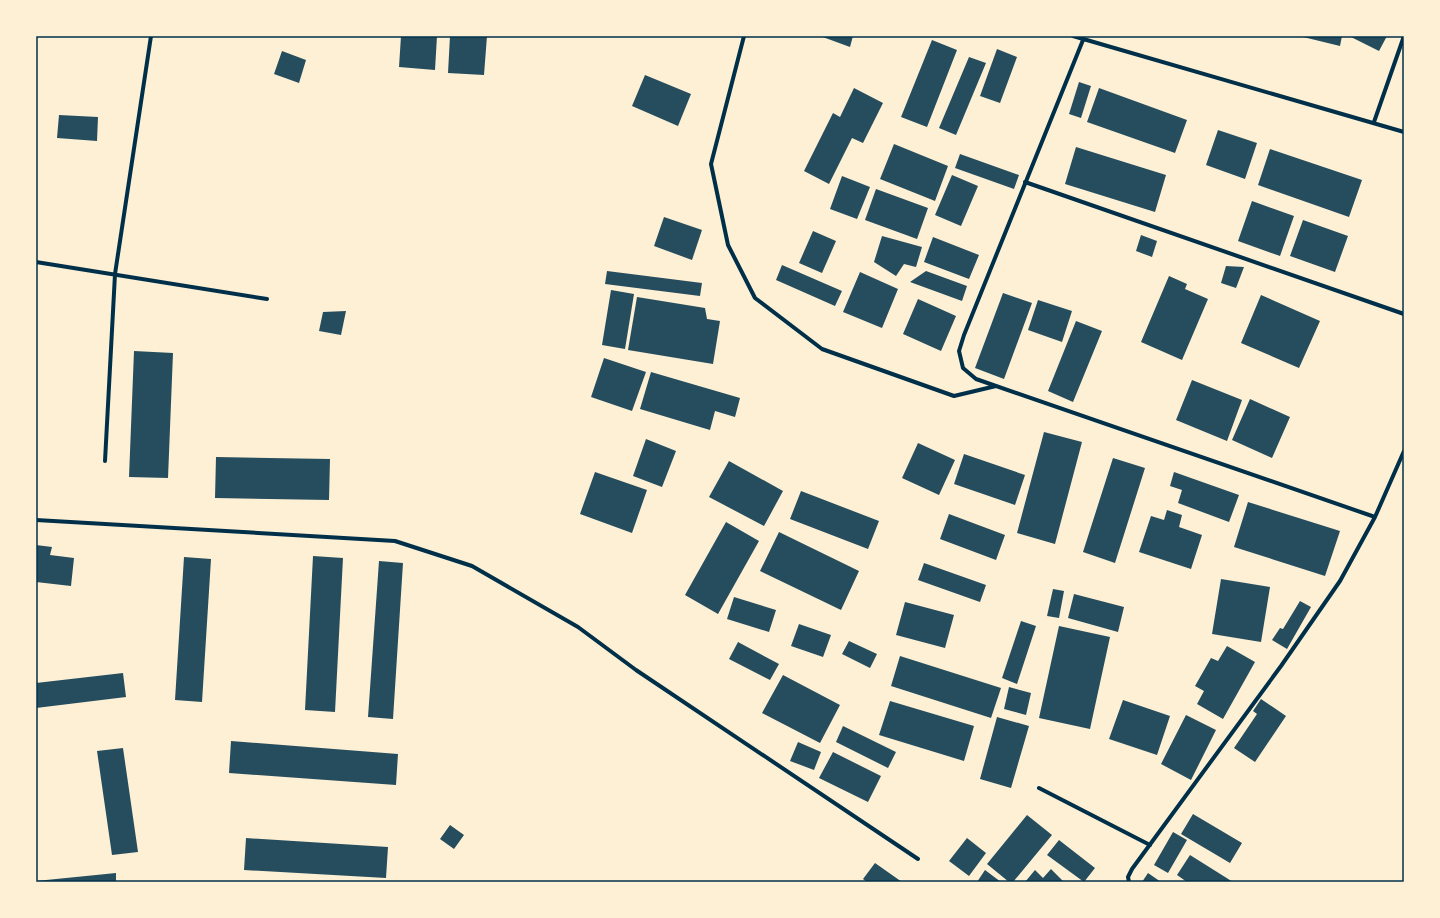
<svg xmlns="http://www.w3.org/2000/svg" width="1440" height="918" font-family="'Sofia Sans Condensed',sans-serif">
  <rect width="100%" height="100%" fill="#fdf0d5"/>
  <!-- building -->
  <path fill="#264d5e" d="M401,36H437L435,70L399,67Z
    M450,36H487L484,75L448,73Z
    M820,36H853L850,47Z
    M1299,36H1342L1340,46Z
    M1349,36H1387L1379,51Z
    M932,40L957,50L927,127L901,117Z
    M997,49L1017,57L1000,103L980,96Z
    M282,51L306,60L299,83L274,74Z
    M969,57L986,63L956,135L939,128Z
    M645,75L691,94L678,126L632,106Z
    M1079,82L1091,86L1081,118L1069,114Z
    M854,88L883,103L863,143L852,138L829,184L804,171L833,113L840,117Z
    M1099,88L1187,120L1175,153L1087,122Z
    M59,115L98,117L97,141L57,138Z
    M1218,130L1257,143L1245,179L1206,165Z
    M894,144L948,166L935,201L880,179Z
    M1076,147L1166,175L1155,212L1065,184Z
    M1270,149L1362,180L1349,217L1258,185Z
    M960,154L1019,175L1014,189L955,168Z
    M952,175L978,186L961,226L935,215Z
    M842,176L870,187L857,219L830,209Z
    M876,189L928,208L917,239L865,220Z
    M1252,201L1294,216L1280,256L1238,241Z
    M664,217L702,230L692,260L654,246Z
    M1303,220L1348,236L1335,272L1290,256Z
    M813,231L836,241L822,273L799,263Z
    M1141,235L1157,241L1152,257L1136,251Z
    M882,236L922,247L916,267L904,264L896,276L874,262Z
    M933,237L979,255L969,279L924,262Z
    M782,265L842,291L835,306L776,280Z
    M1226,266L1244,267L1236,288L1221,283Z
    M607,271L702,283L700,296L605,284Z
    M926,271L967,286L962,301L910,282Z
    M860,272L898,289L882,328L843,312Z
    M1169,276L1187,284L1185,289L1208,299L1182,360L1141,342Z
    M611,290L634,294L625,349L602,345Z
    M1003,293L1032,303L1004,379L975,368Z
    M1261,295L1320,321L1299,368L1241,343Z
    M637,297L705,308L707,319L720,321L713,364L628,350Z
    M918,299L956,316L941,351L903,334Z
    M1038,300L1072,311L1062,342L1028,330Z
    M346,311L341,335L319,331L323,312Z
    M1076,321L1102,331L1073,402L1048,391Z
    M134,351L173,353L168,478L129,477Z
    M604,358L646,372L632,411L591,397Z
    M651,372L740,398L735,417L715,411L710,430L640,409Z
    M1192,380L1242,400L1227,441L1176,420Z
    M1250,399L1290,417L1272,458L1232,440Z
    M1044,432L1082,442L1055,544L1017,533Z
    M646,439L676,451L662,487L633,476Z
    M918,443L955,460L939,495L902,478Z
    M964,454L1025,475L1015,505L954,484Z
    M216,457L330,459L329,500L215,498Z
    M1113,458L1145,468L1115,563L1083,552Z
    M729,461L783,491L764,526L709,497Z
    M595,472L647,490L632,533L580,514Z
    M1174,472L1239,495L1229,522L1178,503L1182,490L1170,486Z
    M801,491L879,521L868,549L790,519Z
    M1248,502L1340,531L1325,576L1234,547Z
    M1167,510L1182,515L1179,527L1202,535L1191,569L1139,552L1151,516L1164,520Z
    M949,514L1005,535L996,560L940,539Z
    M726,522L759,541L718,614L685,595Z
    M779,532L859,571L841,610L760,571Z
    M36,545L52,547L50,555L74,558L71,586L36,582Z
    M313,556L343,558L335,712L305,710Z
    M184,557L211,559L202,702L175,700Z
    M379,561L403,563L393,719L368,717Z
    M924,563L986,585L980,602L918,580Z
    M1221,579L1270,587L1261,642L1212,634Z
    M1053,589L1064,591L1059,618L1047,616Z
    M1074,594L1124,607L1118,632L1068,618Z
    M734,597L776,610L769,632L727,619Z
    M1300,601L1311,607L1287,649L1272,640L1280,628L1283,629Z
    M905,602L954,615L945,648L896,635Z
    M1021,621L1036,626L1017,684L1002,678Z
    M799,624L831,635L823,657L791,646Z
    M1059,626L1110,637L1090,729L1039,718Z
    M849,641L877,654L870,668L842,654Z
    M738,642L779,664L770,680L729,659Z
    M1227,646L1255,662L1223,719L1197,704L1204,691L1195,686L1211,658L1218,661Z
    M900,656L1001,688L991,718L891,686Z
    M123,673L126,697L36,708V683Z
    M783,675L840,705L820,743L762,713Z
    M1009,687L1031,693L1026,715L1004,709Z
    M1261,699L1286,716L1255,762L1234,748L1257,714L1253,711Z
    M1123,700L1170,716L1157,755L1109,739Z
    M890,701L974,726L964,761L879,735Z
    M1186,715L1216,730L1191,780L1161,764Z
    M997,717L1029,726L1011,788L980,779Z
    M843,726L896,752L888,768L836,742Z
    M231,741L398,754L396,785L229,773Z
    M798,742L821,752L814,770L790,761Z
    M123,748L138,852L112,855L97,751Z
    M833,752L881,776L868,802L819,778Z
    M1193,814L1242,843L1230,863L1181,834Z
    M1027,815L1052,835L1013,882H1009L987,864Z
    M450,825L464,835L454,849L440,839Z
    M1173,832L1187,840L1168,873L1154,865Z
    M246,838L388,847L386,878L244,870Z
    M967,838L986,853L969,876L949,861Z
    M1059,840L1095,868L1084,882L1047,855Z
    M1190,855L1233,882H1187L1177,875Z
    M875,863L902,882H867L863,879Z
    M1051,869L1064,882H1025L1035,870L1043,878Z
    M985,870L1001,882H977Z
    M116,873V882H36V881Z
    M1148,873L1161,882H1142Z"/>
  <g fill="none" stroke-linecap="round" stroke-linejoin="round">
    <!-- minor -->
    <path stroke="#003049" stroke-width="4" d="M744,36L711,164L728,245L755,298L822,349L954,396L996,386
      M1073,36L1404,132
      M1083,40L964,335L959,351L963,368L976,379L1375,517
      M1374,122L1404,36
      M1025,182L1404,314
      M36,262L267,299
      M105,461L115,274L151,36
      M36,520L395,541L472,566L578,627L636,670L918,859
      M1039,788L1150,845
      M1129,882L1128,877L1132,869L1281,666L1340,581L1375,517L1404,451"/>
  </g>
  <!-- border -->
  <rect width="1440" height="918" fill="none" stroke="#fdf0d5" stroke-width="74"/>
  <rect x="37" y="37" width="1366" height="844" fill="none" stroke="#003049" stroke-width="1.5"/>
</svg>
